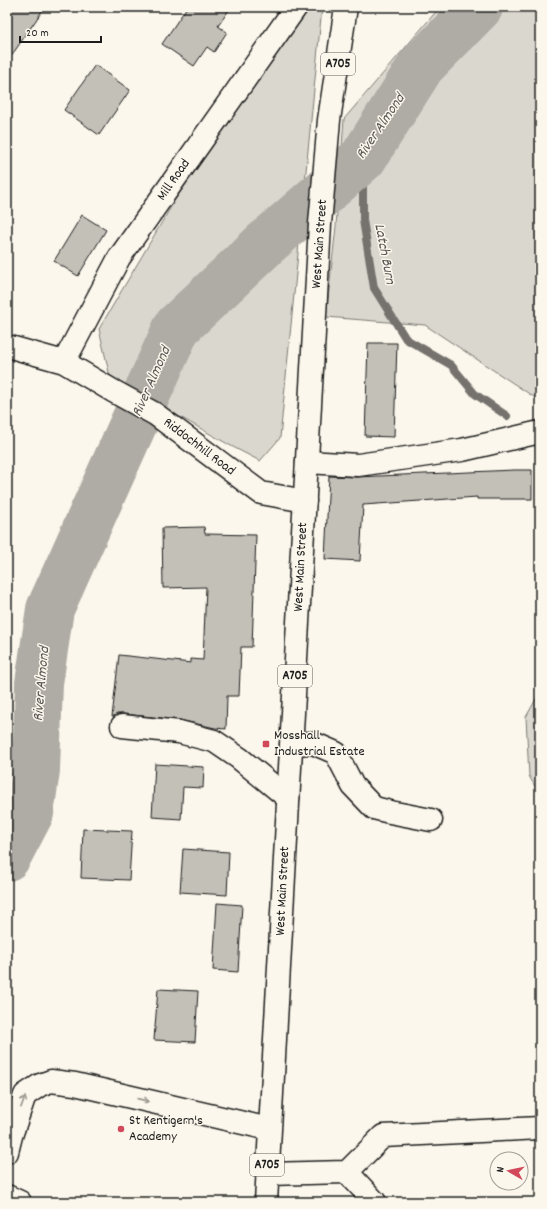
<svg xmlns="http://www.w3.org/2000/svg" width="547" height="1209" font-family="Dekko,sans-serif">
  <rect width="100%" height="100%" fill="#fbf7ec"/>
  <filter id="ink" filterUnits="userSpaceOnUse"><feTurbulence type="fractalNoise" baseFrequency=".025" numOctaves="2"/><feDisplacementMap in="SourceGraphic" scale="8" xChannelSelector="R" yChannelSelector="G"/><feConvolveMatrix kernelMatrix="1 2 1 2 8 2 1 2 1" color-interpolation-filters="sRGB"/></filter>
  <g filter="url(#ink)">
    <!-- green -->
    <path fill="#dad7ce" stroke="#7b7a75" d="M310,7H322L280,438L260,461L233,447L110,377L99,329L175,200Z
      M440,7H540V401L425,325L326,317L336,226L344,119Z
      M540,692V795L529,776L526,717Z"/>
    <g fill="none" stroke-linecap="round" stroke-linejoin="round">
      <!-- stream -->
      <path stroke="#74726e" stroke-width="8" d="M363,158V220L374,288L406,339L451,365L475,394L507,416
        M539,447L540,451"/>
      <!-- river -->
      <path stroke="#afaca5" stroke-width="48" d="M7,857L30,813L36,770L39,683L50,609L177,327L266,243L363,158L421,66L479,7"/>
    </g>
    <!-- building -->
    <path fill="#c3c0b8" stroke="#1c1c1c" d="M7,7H45L7,62Z
      M187,7H231L218,26L227,32L214,52L207,47L194,66L162,44Z
      M95,65L130,90L99,135L64,110Z
      M82,215L106,230L78,276L54,261Z
      M368,343H397L394,437L365,436Z
      M514,470H532V499H477V497L363,505L360,561L325,559L329,476L357,477Z
      M204,527L205,534L256,535L252,647H241L239,696H227L226,729L215,728L180,720L123,714H117L112,717L119,655L191,663V659L203,660L206,587L163,588L162,528Z
      M155,764L204,767L203,788L183,787L181,819L152,817Z
      M83,829L132,831L129,880L81,878Z
      M183,849L229,852L227,895L180,892Z
      M217,903L242,905L238,972L213,970Z
      M158,989L198,991L195,1042L154,1040Z"/>
    <g fill="none" stroke-linecap="round" stroke-linejoin="round">
      <defs>
        <path id="minor" d="M7,346L64,362L113,391L155,414L261,493L305,501
          M64,362L119,258L296,7
          M307,462L358,465L462,450L540,432
          M122,726L179,732L214,741L239,758L288,798
          M291,744L313,743L336,753L353,786L374,808L390,812L431,820
          M7,1152L11,1136L25,1095L40,1085L51,1081L75,1084L269,1129
          M347,1172L375,1202
          M267,1174L347,1172L383,1136L540,1128
          M7,1196L20,1202"/>
        <path id="major" d="M266,1202L320,224L329,120L346,7"/>
      </defs>
      <!-- minor casing -->
      <use href="#minor" stroke="#1c1c1c" stroke-width="25"/>
      <!-- major casing -->
      <use href="#major" stroke="#1c1c1c" stroke-width="25"/>
      <!-- minor -->
      <use href="#minor" stroke="#fbf7ec" stroke-width="22"/>
      <!-- major -->
      <use href="#major" stroke="#fbf7ec" stroke-width="22"/>
    </g>
    <!-- one-way arrows -->
    <defs><path id="oneway-shaft" d="M-6 0H5M1.5-3L5.5 0L1.5 3" fill="none" stroke-width="1.6" stroke-linecap="round" stroke-linejoin="round"/></defs>
    <g stroke="#97948e">
      <use href="#oneway-shaft" transform="translate(143 1100) rotate(13)"/>
      <use href="#oneway-shaft" transform="translate(23 1102) rotate(-70)"/>
    </g>
  </g>
  <!-- markers -->
  <g fill="#d1495b" stroke="#fbf7ec" stroke-width="1.5">
    <rect x="262" y="740" width="8" height="8" rx="2"/>
    <circle cx="121" cy="1129" r="4"/>
  </g>
  <g text-anchor="middle" dominant-baseline="central" stroke-width="3" stroke-linejoin="round" paint-order="stroke">
    <!-- shield labels -->
    <g fill="#fbf7ec" stroke="#5f5e5a" stroke-width="1">
      <rect x="321" y="53" width="34" height="22" rx="3"/>
      <rect x="278" y="665" width="34" height="22" rx="3"/>
      <rect x="250" y="1154" width="34" height="22" rx="3"/>
    </g>
    <g font-size="13" font-weight="bold" fill="#1c1c1c">
      <text x="338" y="64">A705</text>
      <text x="295" y="676">A705</text>
      <text x="267" y="1165">A705</text>
    </g>
    <!-- street labels -->
    <g font-size="14" fill="#1c1c1c" stroke="#fbf7ec">
      <text transform="translate(174 180) rotate(-55)">Mill Road</text>
      <text transform="translate(320 244) rotate(-86)">West Main Street</text>
      <text transform="translate(199 447) rotate(37)">Riddochhill Road</text>
      <text transform="translate(301 567) rotate(-87)">West Main Street</text>
      <text transform="translate(283 891) rotate(-87)">West Main Street</text>
    </g>
    <!-- poi labels -->
    <g font-size="14" fill="#1c1c1c" stroke="#fbf7ec" text-anchor="start">
      <text x="274" y="736">Mosshall<tspan x="274" dy="16">Industrial Estate</tspan></text>
      <text x="129" y="1121">St Kentigern's<tspan x="129" dy="16">Academy</tspan></text>
    </g>
    <!-- water labels -->
    <g font-size="15" font-style="italic" fill="#575653" stroke="#fbf7ec">
      <text transform="translate(381 127) rotate(-56)">River Almond</text>
      <text transform="translate(384 254) rotate(79)">Latch Burn</text>
      <text transform="translate(152 382) rotate(-66)">River Almond</text>
      <text transform="translate(42 684) rotate(-85)">River Almond</text>
    </g>
  </g>
  <!-- margin -->
  <rect width="547" height="1209" fill="none" stroke="#fbf7ec" stroke-width="24"/>
  <rect x="12" y="12" width="523" height="1185" fill="none" stroke="#1c1c1c" stroke-width="1.5" filter="url(#ink)"/>
  <!-- north arrow -->
  <g transform="translate(509 1171) rotate(279)"><circle r="19" fill="#fbf7ec" stroke="#a29f99"/>
  <path d="M0-3L7 15L0 10L-7 15Z" fill="#d1495b"/>
  <text y="-6" font-size="11" font-weight="bold" text-anchor="middle" fill="#1c1c1c">N</text>
  </g>
  <!-- scale -->
  <path d="M20 36v6h81v-6" fill="none" stroke="#1c1c1c" stroke-width="2"/>
  <text x="26" y="36" font-size="12" fill="#1c1c1c" stroke="#fbf7ec" stroke-width="3" paint-order="stroke">20 m</text>
</svg>
